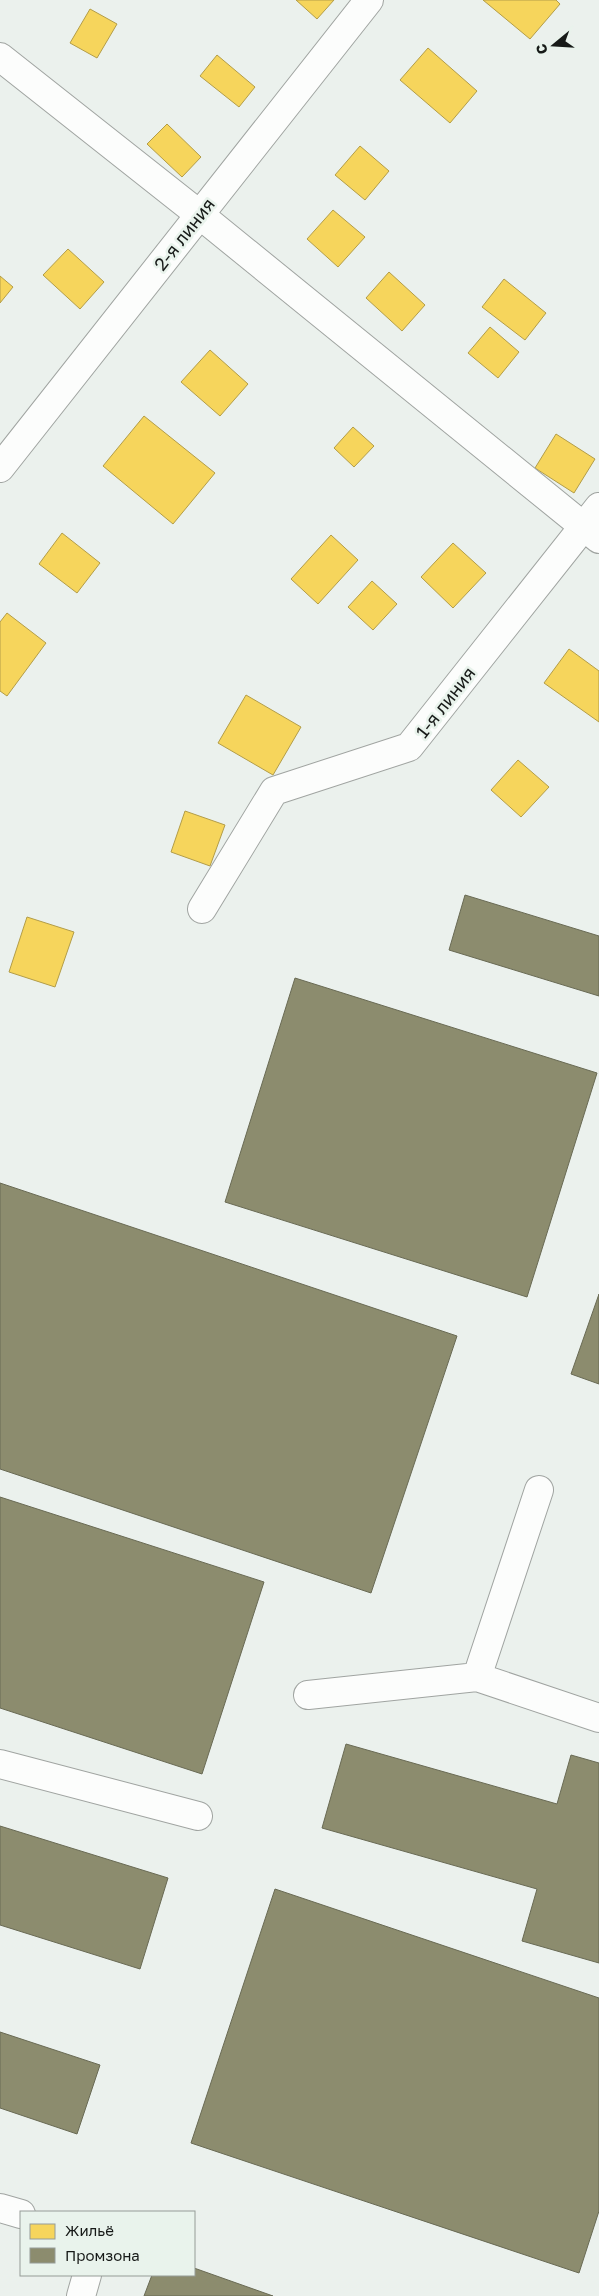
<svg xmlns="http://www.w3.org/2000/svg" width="599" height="2296" font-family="'Golos Text',sans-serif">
  <rect width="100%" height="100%" fill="#ebf1ed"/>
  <!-- homes -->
  <path fill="#f6d55c" stroke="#b39d48" d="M296,0H334L317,19Z
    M483,0H556L560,4L530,39Z
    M90,9L117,24L97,58L70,43Z
    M428,48L477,91L450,123L400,80Z
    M217,55L255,87L239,107L200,76Z
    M167,124L201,157L182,177L147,144Z
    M360,146L389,171L365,200L335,175Z
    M333,210L365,237L338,267L307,239Z
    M68,249L104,282L80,309L43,275Z
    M389,272L425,305L402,331L366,298Z
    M0,276L13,287L0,303Z
    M504,279L546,313L525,340L482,307Z
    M490,327L519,352L498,378L468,353Z
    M210,350L248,384L220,416L181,382Z
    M144,416L215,473L173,524L103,466Z
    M353,427L374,446L354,467L334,448Z
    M556,434L595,459L574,493L535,468Z
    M62,533L100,563L77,593L39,564Z
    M331,535L358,560L318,604L291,579Z
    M453,543L486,573L453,608L421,577Z
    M372,581L397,604L373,630L348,607Z
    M7,613L46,643L7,696L0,691V622Z
    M569,649L599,671V722L544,683Z
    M246,695L301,727L273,775L218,743Z
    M518,760L549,787L521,817L491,790Z
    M185,811L225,825L210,866L171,852Z
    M27,917L74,932L55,987L9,972Z"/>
  <!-- industry -->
  <path fill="#8c8c6e" stroke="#696a54" d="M465,895L599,936V996L449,950Z
    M295,978L597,1073L527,1297L225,1202Z
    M0,1183L457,1336L371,1593L0,1469Z
    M599,1294V1384L571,1374Z
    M0,1497L264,1582L202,1774L0,1708Z
    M346,1744L557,1804L571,1755L599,1763V1963L522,1941L537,1889L322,1828Z
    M0,1826L168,1878L140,1969L0,1925Z
    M275,1889L599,1998V2211L579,2273L191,2143Z
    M0,2032L100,2065L77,2134L0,2108Z
    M194,2268L273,2296H144L152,2275H194Z"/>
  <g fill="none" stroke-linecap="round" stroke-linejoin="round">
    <defs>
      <path id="minor" d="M0,57L200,215L599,539
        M0,468L369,0
        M202,909L274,791L409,747L599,507
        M539,1490L477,1677L599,1718
        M308,1695L477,1677
        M0,1764L198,1816
        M0,2208L21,2214
        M81,2296L87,2275"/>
    </defs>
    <!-- minor casing -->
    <use href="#minor" stroke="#a0a4a1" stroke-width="30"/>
    <!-- minor -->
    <use href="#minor" stroke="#fcfdfc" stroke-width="28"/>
  </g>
  <g text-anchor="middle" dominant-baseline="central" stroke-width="5" stroke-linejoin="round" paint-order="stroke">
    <!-- street labels -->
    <g font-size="18" fill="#171a18" stroke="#e9f3ec">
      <text transform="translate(184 234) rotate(-52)">2-я линия</text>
      <text transform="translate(445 702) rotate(-52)">1-я линия</text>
    </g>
  </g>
  <!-- legend -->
  <rect x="20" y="2211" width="175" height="65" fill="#e9f3ec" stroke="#959c97"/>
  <rect x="30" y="2224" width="25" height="15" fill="#f6d55c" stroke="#959c97"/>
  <text x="65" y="2236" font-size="15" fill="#171a18">Жильё</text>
  <rect x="30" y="2248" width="25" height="15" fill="#8c8c6e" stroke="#959c97"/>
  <text x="65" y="2261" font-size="15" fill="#171a18">Промзона</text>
  <!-- north arrow -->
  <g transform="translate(554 45) rotate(252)" stroke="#e9f3ec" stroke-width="4" paint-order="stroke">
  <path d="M0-4L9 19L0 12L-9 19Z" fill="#171a18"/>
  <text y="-8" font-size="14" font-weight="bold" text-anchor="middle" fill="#171a18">С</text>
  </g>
</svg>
